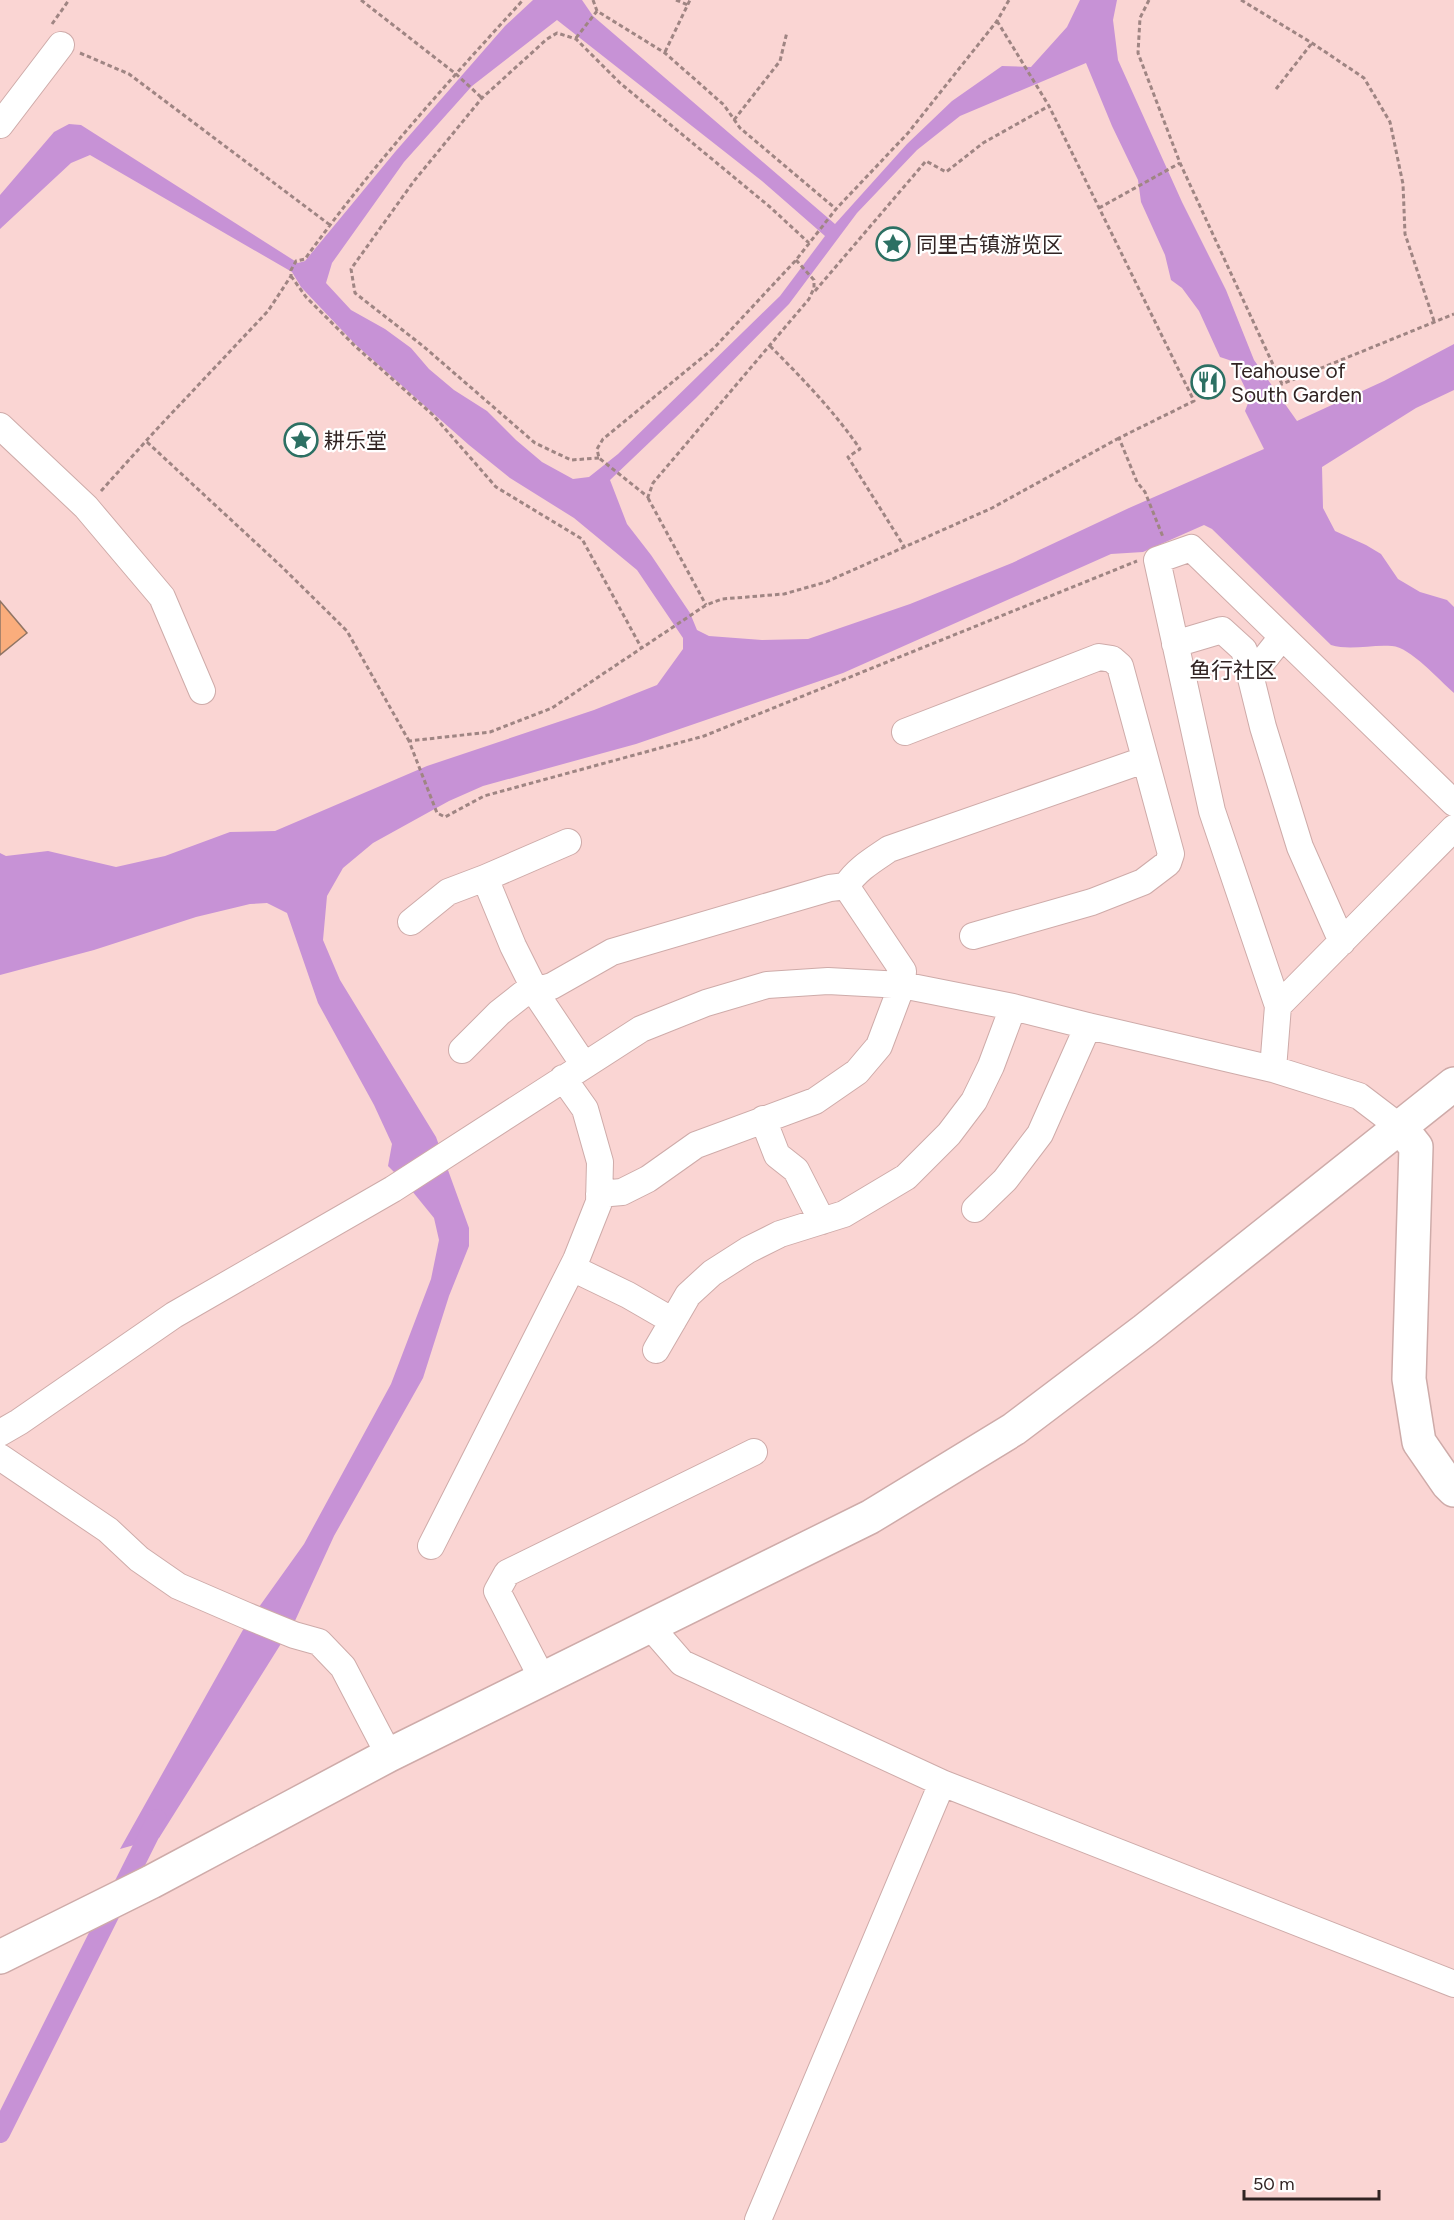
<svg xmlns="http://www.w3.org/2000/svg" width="1454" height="2220" font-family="Figtree,'Noto Sans SC',sans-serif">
  <rect width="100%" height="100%" fill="#fad5d3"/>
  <!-- water -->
  <path fill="#c792d6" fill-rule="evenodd" d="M533,0H582L593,16L835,224L907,144L952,101L1002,66L1031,67L1067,27L1080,0H1117L1113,20L1118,60L1182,202L1226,290L1254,360L1297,421L1384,381L1454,344V390L1416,408L1322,467L1323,508L1335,531L1366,545L1381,554L1398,579L1420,592L1447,600L1454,607V693C1439,680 1410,647 1392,646C1372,644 1351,651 1331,645L1212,529L1204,525L1143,552L1111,554L843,673L636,744L483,786L449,801L373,843L343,868L327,896L323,940L340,980L436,1137L469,1228V1246L449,1296L423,1378L334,1536L294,1623L159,1838L120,1849L244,1628L304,1544L391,1384L431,1279L439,1240L434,1218L408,1186L388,1166L392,1144L374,1105L318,1003L287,913L267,903L250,904L196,917L94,950L0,975V853L6,856L48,851L116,867L165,856L230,832L275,831L427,766L594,710L657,685L683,649V638L637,570L574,518L510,478L469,445L355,344L301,287L292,272L90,155L71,163L0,229V195L54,132L69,124L81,125L298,263L305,261L395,152L505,26ZM557,20L762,181L825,236L780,296L618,454L589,477L573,479L542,462L516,440L487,411L454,390L429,369L411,348L385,329L351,310L326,283L332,263L404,162L472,86ZM1086,63L1112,126L1138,180L1141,202L1165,255L1171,280L1182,288L1199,311L1220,357L1232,361L1250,398L1245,411L1264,449L1129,508L1012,563L910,604L808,639L762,640L709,636L697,630L690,613L651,555L627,524L610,480L696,398L789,304L857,213L917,150L960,116Z"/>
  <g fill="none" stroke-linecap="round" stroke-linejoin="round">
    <!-- canal -->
    <path stroke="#c792d6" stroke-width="20" d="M0,2133L157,1819"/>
  </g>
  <!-- building -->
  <path fill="#faad7c" stroke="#907565" stroke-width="1.5" d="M0,601L27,633L0,655Z"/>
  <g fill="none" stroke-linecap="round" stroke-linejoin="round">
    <defs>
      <path id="minor" d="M0,125L61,45
        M0,426L86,507L162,597L202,691
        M1175,644L1222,630L1244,650L1263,727L1300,847L1342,942
        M1251,676L1282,637
        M905,732L1099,657L1112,659L1120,666L1171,854L1168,863L1143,882L1092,902L973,936
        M568,842L485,878L513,946L539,998L584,1065
        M411,922L448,892L485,878
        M1278,1006L1454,828
        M462,1050L499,1013L523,994L552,986L612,952L830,888L846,886
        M1273,1069L1278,1006L1212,811L1157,560L1191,548L1454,803
        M763,1119L777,1155L796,1170L822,1221
        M599,1194L622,1192L648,1179L696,1145L815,1101L857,1072L879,1046L902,985L903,971L846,886C857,869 873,860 889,849L1144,760
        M975,1209L1005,1180L1040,1134L1088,1026
        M572,1268L628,1295L673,1321
        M656,1350L688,1295L712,1273L748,1250L780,1234L844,1214L906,1177L949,1134L974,1101L991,1066L1013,1007
        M0,1433L19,1422L174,1315L393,1189L641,1029L706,1003L767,985L828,981L902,985L1013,1007L1088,1026L1273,1069L1359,1096L1401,1128
        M0,1457L108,1530L139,1559L178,1586L245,1615L294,1635L319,1642L343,1667L389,1755
        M431,1546L576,1260L599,1202L600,1162L585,1109L563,1078
        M649,1625L682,1663L942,1783L1454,1984
        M542,1678L497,1591L507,1573L754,1452
        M758,2220L942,1783"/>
      <path id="major" d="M1401,1128L1416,1147L1409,1379L1419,1442L1448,1484L1454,1490
        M0,1957L151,1882L389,1755L870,1517L1014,1429L1145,1330L1454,1084"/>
    </defs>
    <!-- minor casing -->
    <use href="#minor" stroke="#ceaba9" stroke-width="28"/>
    <!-- major casing -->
    <use href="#major" stroke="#ceaba9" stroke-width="36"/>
    <!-- path -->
    <path stroke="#9f8583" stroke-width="3" stroke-dasharray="4.5 3" stroke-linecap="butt" d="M361,0L456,74L482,98
      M593,0L597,11L665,53L724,105L740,128L836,209
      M676,0L688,5
      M1149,0L1140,18L1138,53L1180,163L1282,384L1454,314
      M1241,0L1312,43L1364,78L1390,122L1403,184L1405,234L1434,321
      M997,21L1049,106L1194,401L1119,438L1137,482L1145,492L1163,537
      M52,24L69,0
      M576,38L597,11
      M665,52L690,0
      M80,53L129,74L330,225
      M1276,89L1312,43
      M734,120L780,61L787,32
      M1099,208L1180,163
      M796,260L814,280V288L809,299L653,483L648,497L599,458L597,449L603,439L714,348L796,260L836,209L908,133L997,21L1009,0
      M291,276L306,297L355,346L433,415L496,487L582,539L642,649
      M815,291L926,161L946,172L983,143L1049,106
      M770,346C802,378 834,411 860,449L848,457L905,548
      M1119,438L992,508L826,582L784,594L722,599L706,605L552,708L490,732L409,741L437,813L445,817L484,796L704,736L1137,561
      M147,442L282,567L347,631L409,741
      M599,458L571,460L535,443L423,346L355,293L351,269L414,181L482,98L547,39L557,33L576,39L620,83L770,207L809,243
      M101,491L155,431L268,311L291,276V270L296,261L305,259C371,167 447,83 523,0
      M648,498L706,605"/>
    <!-- minor -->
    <use href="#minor" stroke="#fff" stroke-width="26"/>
    <!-- major -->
    <use href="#major" stroke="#fff" stroke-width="33"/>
  </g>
  <!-- icons -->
  <defs>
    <symbol id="sight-ring" viewBox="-11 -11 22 22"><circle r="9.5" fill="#fff" stroke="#2c7063" stroke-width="1.5"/><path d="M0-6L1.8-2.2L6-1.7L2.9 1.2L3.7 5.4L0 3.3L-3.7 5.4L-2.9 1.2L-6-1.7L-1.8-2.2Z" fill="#2c7063"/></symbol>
    <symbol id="restaurant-ring" viewBox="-11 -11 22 22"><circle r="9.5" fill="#fff" stroke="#2c7063" stroke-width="1.5"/><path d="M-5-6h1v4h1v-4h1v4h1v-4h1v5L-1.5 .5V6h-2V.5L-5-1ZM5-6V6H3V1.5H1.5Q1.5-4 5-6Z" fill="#2c7063"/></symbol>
  </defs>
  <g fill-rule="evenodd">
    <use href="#sight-ring" x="874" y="225" width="38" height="38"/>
    <use href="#restaurant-ring" x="1189" y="363" width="38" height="38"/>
    <use href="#sight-ring" x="282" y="421" width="38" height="38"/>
  </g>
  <g text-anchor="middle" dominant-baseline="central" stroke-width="4.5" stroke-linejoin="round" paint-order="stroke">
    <!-- poi labels -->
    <g font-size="21" fill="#312423" stroke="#fff" text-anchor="start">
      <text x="916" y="244">同里古镇游览区</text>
      <text x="1231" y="370">Teahouse of<tspan x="1231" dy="24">South Garden</tspan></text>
      <text x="324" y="440">耕乐堂</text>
    </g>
    <!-- neighbourhood labels -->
    <g font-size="22" fill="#312423" stroke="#fff">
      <text x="1233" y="670">鱼行社区</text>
    </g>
  </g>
  <!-- scale -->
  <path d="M1244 2190v9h135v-9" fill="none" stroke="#312423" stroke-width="3"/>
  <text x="1253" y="2190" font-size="18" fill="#312423" stroke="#ffffff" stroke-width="4.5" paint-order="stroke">50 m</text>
</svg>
